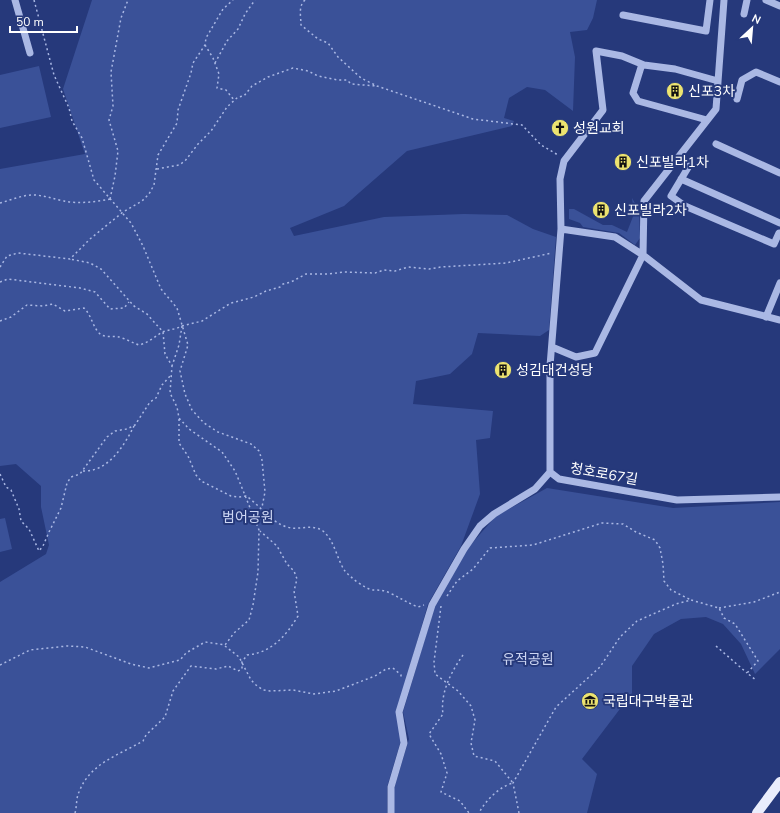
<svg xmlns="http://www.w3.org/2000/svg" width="780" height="813" font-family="'Nunito Sans','Noto Sans KR',sans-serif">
  <rect width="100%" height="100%" fill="#26397b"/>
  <!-- green -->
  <path fill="#3a5198" d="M92,0H597L593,18L587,30L570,32L575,57L573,111L545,90L527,87L509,98L504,118L514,121L512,126L407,151L344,206L290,228L294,236L384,217L464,214L507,215L533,229L556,237L549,330L540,336L478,333L472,354L450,374L416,381L413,404L493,411L490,438L476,440L480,494L461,546L428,604L397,711L402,737L387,787V813H0V582L46,554L49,545L41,507V486L16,464L0,466V169L85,154L63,89Z
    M39,66L51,117L0,128V75Z
    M632,198L639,210L640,238L635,245L619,233L583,227L580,223L569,219V209H574L603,225H612L627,232L634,214Z
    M547,488L673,508L780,502V649L755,674L741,644L723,624L706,617L681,619L654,634L632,666V693L582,759L597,774L587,813H394V789L409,739L403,712L435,605L466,550L496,516Z
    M5,518L12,549L0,552V519Z"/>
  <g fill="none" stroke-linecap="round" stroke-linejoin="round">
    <!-- path -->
    <path stroke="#aab8e4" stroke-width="1.5" stroke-dasharray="2 3" stroke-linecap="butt" d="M34,0L54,75L69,108L72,121L82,138L94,180L131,223L143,246L161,289L177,308L188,345L180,371L185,394L192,410L204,423L218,432L251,444L259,451L262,460L265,492L262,507
      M305,0C298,6 301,17 301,25L318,39L328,43L338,57L361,78L377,86L473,119L522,125L541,145L558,155
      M205,45L213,58L219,74L217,88L226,90L234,100
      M215,63L227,41L238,29L245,14L255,0
      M157,169L179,165L185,161L198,144L211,131L227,107L238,97L244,96L252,86L268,77L293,68L308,71L318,76L338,80H347L351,84L377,86
      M110,199L115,176L118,151L109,120L113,106L111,72L121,18L128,0
      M0,203C11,200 22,195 33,195C44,195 53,199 64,201C78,204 96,202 110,199
      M0,267L7,256L18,253L70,259L90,239L123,212L142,201L149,194L154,185L158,155L177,123L178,110L191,73L193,63L205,45L206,38L223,9L233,0
      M0,282L8,279L80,288L95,292L110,309L124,308L129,302
      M0,321L11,317L27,305L43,306L53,304L65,311L84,308C91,315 92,324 98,332C105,340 114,334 122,338C128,340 133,343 139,345C148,343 154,337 161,333C168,329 175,330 182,326L179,345L172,366
      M182,326L202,321L231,303L254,297L266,291L280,287L283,284L291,282L306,274H328L344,272L375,273L384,270L395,271L408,267L429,269L441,267L506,263L552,253
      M179,419V443L188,456L196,475L201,481L231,496L239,497L246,496C260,505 270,522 287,527C299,531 311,523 323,531C335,541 337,560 345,571C350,577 365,589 373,590C379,590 384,590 390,593C400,598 408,603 418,607L424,605
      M83,471C108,472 124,446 134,426
      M0,474L6,487L11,490L19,509L21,521L29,529L39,551L43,546L49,532L61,508L67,483L71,477L80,474L107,437L115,431L127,429L135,425L150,402L156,398L162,385L170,376
      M447,596L457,581L473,569L490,548L533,545L602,523L623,524L636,532L655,540L660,548L663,564L664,581L671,590L691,600
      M441,606L434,662L435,674L458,691L471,706L475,720L471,743L474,756L495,761L513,783C500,786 485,801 479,813
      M719,608L754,602L780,592
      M225,646L239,657L251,680L256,685L263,690L270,691L293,690L314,694L336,691L375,676L386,669L393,668L401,675V678
      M716,646L747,673
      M463,655C451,672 440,693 443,714L429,734L441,754L447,773L441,792L460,801L469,813
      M0,665L30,650L67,646L85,647L131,664L149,668L180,660L186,653L205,642L225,645L234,633L249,620L253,605L258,572L259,530L240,483L235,471L222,452L189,429L179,418L177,407L170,393L172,366L165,354L163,332L147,314L134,306L101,269L90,263L70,259
      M75,813C77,806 76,798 79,792C90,763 119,755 143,741L146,735L165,717L173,691L191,666L216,669L228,666L238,671L242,669V662L247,655C271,653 286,636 298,616L294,591L297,579L294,571L287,564L277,546L260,531
      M519,813L513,783L556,707L600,667L620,637L637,621L676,604L691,600L719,608L724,618L735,624L758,661L747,673L756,680"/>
    <!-- minor -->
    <path stroke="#aab8e4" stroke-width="7" d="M15,0L30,53
      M766,0L780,6
      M744,14L747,0
      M623,15L706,31L710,0
      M642,64L633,93L638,101L707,120
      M718,81L675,69L644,65L622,56L596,51L603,110L564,161L560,179L561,229L550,366V472L559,479L677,500L780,497
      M737,99L742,80L756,72L780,82
      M716,144L780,173
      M689,166L671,196L685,206L774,244L779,233H780
      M681,179L780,223
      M561,229L615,237L643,255L701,300L780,320
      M766,317L780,283
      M552,347L576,357L595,353L643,255L644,201L716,109L724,0
      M391,813V787L404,743L399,712L432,605L464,549L480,526L494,514L535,489L550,472"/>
    <!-- major -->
    <path stroke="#eaedfc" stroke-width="10" d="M757,813L780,782"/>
  </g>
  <!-- icons -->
  <defs>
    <symbol id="building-disc" viewBox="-11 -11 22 22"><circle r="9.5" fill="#ece370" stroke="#26397b"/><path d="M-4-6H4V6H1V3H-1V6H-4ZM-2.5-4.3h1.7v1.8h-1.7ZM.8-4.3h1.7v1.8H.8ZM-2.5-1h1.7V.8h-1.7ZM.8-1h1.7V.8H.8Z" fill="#111"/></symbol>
    <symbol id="church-disc" viewBox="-11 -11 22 22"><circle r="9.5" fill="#ece370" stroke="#26397b"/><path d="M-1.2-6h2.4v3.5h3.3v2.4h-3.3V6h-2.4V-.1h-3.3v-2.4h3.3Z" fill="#111"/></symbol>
    <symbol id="museum-disc" viewBox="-11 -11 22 22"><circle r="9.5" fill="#ece370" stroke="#26397b"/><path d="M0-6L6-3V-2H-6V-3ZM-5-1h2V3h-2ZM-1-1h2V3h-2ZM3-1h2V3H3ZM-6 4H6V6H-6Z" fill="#111"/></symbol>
  </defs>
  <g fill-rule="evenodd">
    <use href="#building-disc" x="665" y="81" width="20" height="20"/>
    <use href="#church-disc" x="550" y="118" width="20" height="20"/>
    <use href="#building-disc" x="613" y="152" width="20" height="20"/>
    <use href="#building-disc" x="591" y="200" width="20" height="20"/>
    <use href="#building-disc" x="493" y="360" width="20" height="20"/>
    <use href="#museum-disc" x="580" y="691" width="20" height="20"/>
  </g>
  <g text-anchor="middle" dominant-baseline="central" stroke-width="4" stroke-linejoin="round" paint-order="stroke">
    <!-- poi labels -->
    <g font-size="14" fill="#fff" stroke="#26397b" text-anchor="start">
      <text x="688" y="91">신포3차</text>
      <text x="573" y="128">성원교회</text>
      <text x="636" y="162">신포빌라1차</text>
      <text x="614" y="210">신포빌라2차</text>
      <text x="516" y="370">성김대건성당</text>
      <text x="603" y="701">국립대구박물관</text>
    </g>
    <!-- street labels -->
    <g font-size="14" fill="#fff" stroke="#26397b">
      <text transform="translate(604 474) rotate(10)">청호로67길</text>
    </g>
    <!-- park labels -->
    <g font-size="14" fill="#cdd6f3" stroke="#26397b">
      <text x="248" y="517">범어공원</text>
      <text x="528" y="659">유적공원</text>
    </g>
  </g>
  <!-- north arrow -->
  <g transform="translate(752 28) rotate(26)" stroke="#26397b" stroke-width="3" paint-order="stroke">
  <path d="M0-3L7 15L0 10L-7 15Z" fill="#ffffff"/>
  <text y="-6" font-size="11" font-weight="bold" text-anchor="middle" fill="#ffffff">N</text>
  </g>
  <!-- scale -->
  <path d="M10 26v6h67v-6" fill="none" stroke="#ffffff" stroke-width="2"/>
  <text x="16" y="26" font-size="12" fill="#ffffff" stroke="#26397b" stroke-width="3" paint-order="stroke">50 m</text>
</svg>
